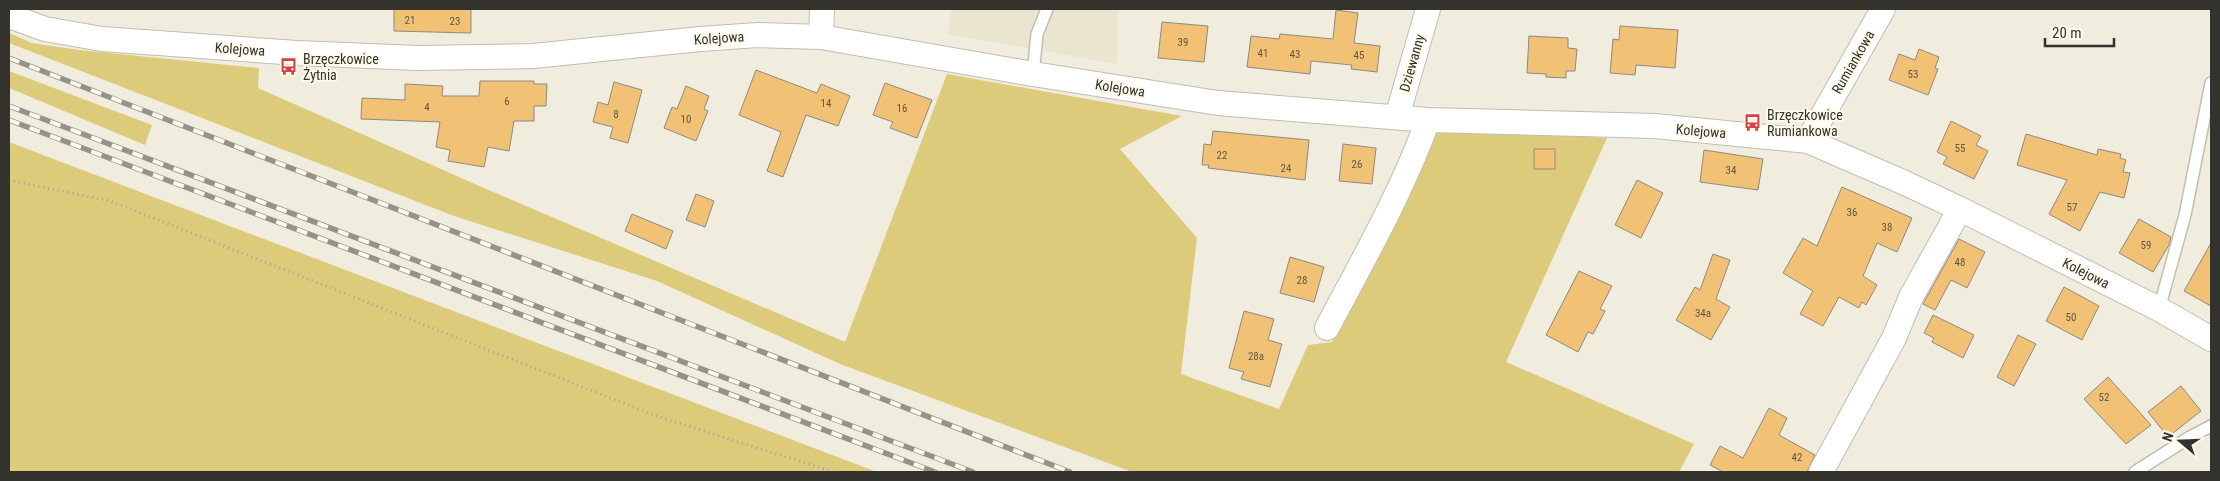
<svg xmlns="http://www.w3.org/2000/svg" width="2220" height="481" font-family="'Roboto Condensed',sans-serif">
  <rect width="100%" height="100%" fill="#f0eddf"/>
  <!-- built -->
  <path fill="#e9e5cf" d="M951,9H1118L1117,64L948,34Z"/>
  <!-- green -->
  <path fill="#ddcb7c" d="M9,33L32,43L79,50L259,68L258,88L484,188L845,342L947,74L1182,116L1120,149L1197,238L1181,374L1279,409L1308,345L1332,342L1438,129L1607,138L1506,362L1694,444L1679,472H1132L840,364L657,281L454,216L9,43Z
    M9,71L152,125L145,145L9,88Z
    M9,142L877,472H9Z"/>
  <!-- building -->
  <path fill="#f1c176" stroke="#91897e" d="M394,9H471V33L394,31Z
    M1336,10L1358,13L1354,43L1380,46L1377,72L1351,69L1352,65L1311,61L1310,74L1247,67L1251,36L1279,39L1280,34L1333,39Z
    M1162,22L1208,26L1204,62L1158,58Z
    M1620,26L1678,30L1675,68L1636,65L1635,75L1610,73L1613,39L1619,40Z
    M1529,36L1568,38V48L1577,49L1575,71H1566V78L1546,77V74L1527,73Z
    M1919,49L1939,57L1935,68L1938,69L1928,95L1889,80L1899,54L1915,60Z
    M756,70L817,93L821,84L850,96L838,126L806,115L783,177L767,171L781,132L739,115Z
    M480,81H534V84H547L546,106H534V121H514L509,151L488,147L484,167L448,161L450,150L436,147L440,122L361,119L362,98L405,100V84L443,86L442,96H479Z
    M614,82L642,90L628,143L610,138L613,127L593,122L598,102L608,105Z
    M885,83L932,100L917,138L890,128L893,122L873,115Z
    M686,86L709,96L704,109L708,111L696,141L664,128L672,107L677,109Z
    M1951,121L1981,136L1976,145L1988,151L1974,179L1943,164L1947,157L1937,152Z
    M1213,131L1309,140L1305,180L1208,168L1209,165H1202L1204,144L1211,145Z
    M2026,134L2097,155L2098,149L2121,154L2120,158L2126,160L2123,172L2130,173L2124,198L2100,192L2080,231L2049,214L2067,180L2017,165Z
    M1343,144L1376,148L1372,184L1339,181Z
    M1534,149H1555V169H1534Z
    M1704,150L1763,159L1758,190L1700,182Z
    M1637,180L1663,193L1641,238L1615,225Z
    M1842,187L1912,218L1897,252L1877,243L1863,276L1877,285L1866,305L1862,302L1859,308L1839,297L1823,326L1800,314L1813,291L1783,273L1803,238L1817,246Z
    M696,194L714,201L705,227L686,220Z
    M632,214L673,231L666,249L625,231Z
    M2139,219L2171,237L2169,245L2153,272L2119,253Z
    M1959,239L1985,252L1967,288L1951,280L1935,310L1923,304Z
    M2211,243V306L2184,291Z
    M1713,254L1730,260L1716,299L1730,307L1711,340L1676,320L1695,287L1700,290Z
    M1290,257L1324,267L1314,302L1280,293Z
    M1579,271L1612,286L1600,309L1605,311L1593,334L1588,332L1578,352L1546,335Z
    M2064,287L2099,306L2082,340L2046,321Z
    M1244,311L1274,319L1268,340L1282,344L1270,387L1241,379L1244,372L1229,368Z
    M1933,315L1974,335L1963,358L1932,342L1934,338L1924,333Z
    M2018,335L2036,344L2014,386L1997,377Z
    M2108,377L2151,425L2126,444L2084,399Z
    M2181,386L2201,411L2168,437L2148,412Z
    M1769,408L1787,418L1779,435L1815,455L1807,472H1723L1710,465L1720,446L1743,458Z"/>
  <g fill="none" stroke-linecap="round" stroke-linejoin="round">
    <defs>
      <path id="service" d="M1033,74L1037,34L1047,9
        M2159,309L2185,215L2211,83
        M2135,472L2190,437L2211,426"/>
      <path id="minor" d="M9,16L45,29L102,39L297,53L418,58L533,56L700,39L758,35L821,37L1033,74L1218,103L1428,120L1655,126L1808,141L1905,183L1960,209L2159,309L2211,339
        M821,37L822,9
        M1397,117L1428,9
        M1808,141L1883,9
        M1327,328C1363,260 1402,192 1428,120
        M1821,472L1894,338L1911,297L1960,209"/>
    </defs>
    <!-- service casing -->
    <use href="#service" stroke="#c1beb1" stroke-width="14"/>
    <!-- minor casing -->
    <use href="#minor" stroke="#c1beb1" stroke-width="26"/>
    <!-- path -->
    <path stroke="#a7a59a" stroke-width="3" stroke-dasharray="1 4" stroke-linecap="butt" d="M9,180L110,201L656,416L834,472"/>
    <!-- service -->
    <use href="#service" stroke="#fff" stroke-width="11"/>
    <!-- minor -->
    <use href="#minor" stroke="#fff" stroke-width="24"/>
    <defs>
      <path id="rail" d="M9,58L1070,472
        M9,106L973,472
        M9,120L935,472"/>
    </defs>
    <!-- rail casing -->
    <use href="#rail" stroke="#959389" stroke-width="5.5"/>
    <!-- rail -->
    <use href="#rail" stroke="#fdfaec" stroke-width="4" stroke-dasharray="11" stroke-linecap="butt"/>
  </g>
  <!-- icons -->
  <defs>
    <symbol id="bus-bare" viewBox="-9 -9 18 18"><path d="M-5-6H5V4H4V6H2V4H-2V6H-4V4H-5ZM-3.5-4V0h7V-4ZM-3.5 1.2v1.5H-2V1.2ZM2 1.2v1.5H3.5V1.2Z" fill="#d2424b" stroke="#fdfaec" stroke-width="2.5" paint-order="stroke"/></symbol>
  </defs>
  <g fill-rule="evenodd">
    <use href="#bus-bare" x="276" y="54" width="25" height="25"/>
    <use href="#bus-bare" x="1740" y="110" width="25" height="25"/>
  </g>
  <g text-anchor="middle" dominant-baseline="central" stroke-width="4" stroke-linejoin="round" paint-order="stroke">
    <!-- number labels -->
    <g font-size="11" fill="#62563f">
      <text x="410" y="20">21</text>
      <text x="455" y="21">23</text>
      <text x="1183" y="42">39</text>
      <text x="1263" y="53">41</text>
      <text x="1295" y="54">43</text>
      <text x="1359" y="55">45</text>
      <text x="1913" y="74">53</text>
      <text x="507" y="101">6</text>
      <text x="826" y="103">14</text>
      <text x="427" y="107">4</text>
      <text x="902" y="108">16</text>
      <text x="616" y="114">8</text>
      <text x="686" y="119">10</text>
      <text x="1960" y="148">55</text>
      <text x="1222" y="155">22</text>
      <text x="1357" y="164">26</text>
      <text x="1286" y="168">24</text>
      <text x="1731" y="170">34</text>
      <text x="2072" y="207">57</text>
      <text x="1852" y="212">36</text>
      <text x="1887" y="227">38</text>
      <text x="2146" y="245">59</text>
      <text x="1960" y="262">48</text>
      <text x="1302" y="280">28</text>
      <text x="1703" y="313">34a</text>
      <text x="2071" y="317">50</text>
      <text x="1256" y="356">28a</text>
      <text x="2104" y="397">52</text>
      <text x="1797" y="457">42</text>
    </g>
    <!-- street labels -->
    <g font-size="14" fill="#33322d" stroke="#fdfaec">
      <text transform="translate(719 38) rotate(-4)">Kolejowa</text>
      <text transform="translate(240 49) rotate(4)">Kolejowa</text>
      <text transform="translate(1853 62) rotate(-60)">Rumiankowa</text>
      <text transform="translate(1412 63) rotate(-74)">Dziewanny</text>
      <text transform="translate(1120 88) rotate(9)">Kolejowa</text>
      <text transform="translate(1701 131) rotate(5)">Kolejowa</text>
      <text transform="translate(2086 273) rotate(27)">Kolejowa</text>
    </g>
    <!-- poi labels -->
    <g font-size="14" fill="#33322d" stroke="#fdfaec" text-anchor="start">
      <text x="303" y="59">Brzęczkowice<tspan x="303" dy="16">Żytnia</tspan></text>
      <text x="1767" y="115">Brzęczkowice<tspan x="1767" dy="16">Rumiankowa</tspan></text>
    </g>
  </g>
  <!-- border -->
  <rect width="2220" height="481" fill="none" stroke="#33322d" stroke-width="20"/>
  <!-- north arrow -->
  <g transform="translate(2180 441) rotate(289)" stroke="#fdfaec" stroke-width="4" paint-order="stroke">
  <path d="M0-4L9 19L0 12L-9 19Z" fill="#33322d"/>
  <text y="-8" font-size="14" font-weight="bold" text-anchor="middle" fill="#33322d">N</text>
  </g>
  <!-- scale -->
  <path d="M2045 38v8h69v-8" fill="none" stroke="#33322d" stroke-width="2.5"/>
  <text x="2052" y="38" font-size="15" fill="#33322d" stroke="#fdfaec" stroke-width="4" paint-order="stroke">20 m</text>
</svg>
